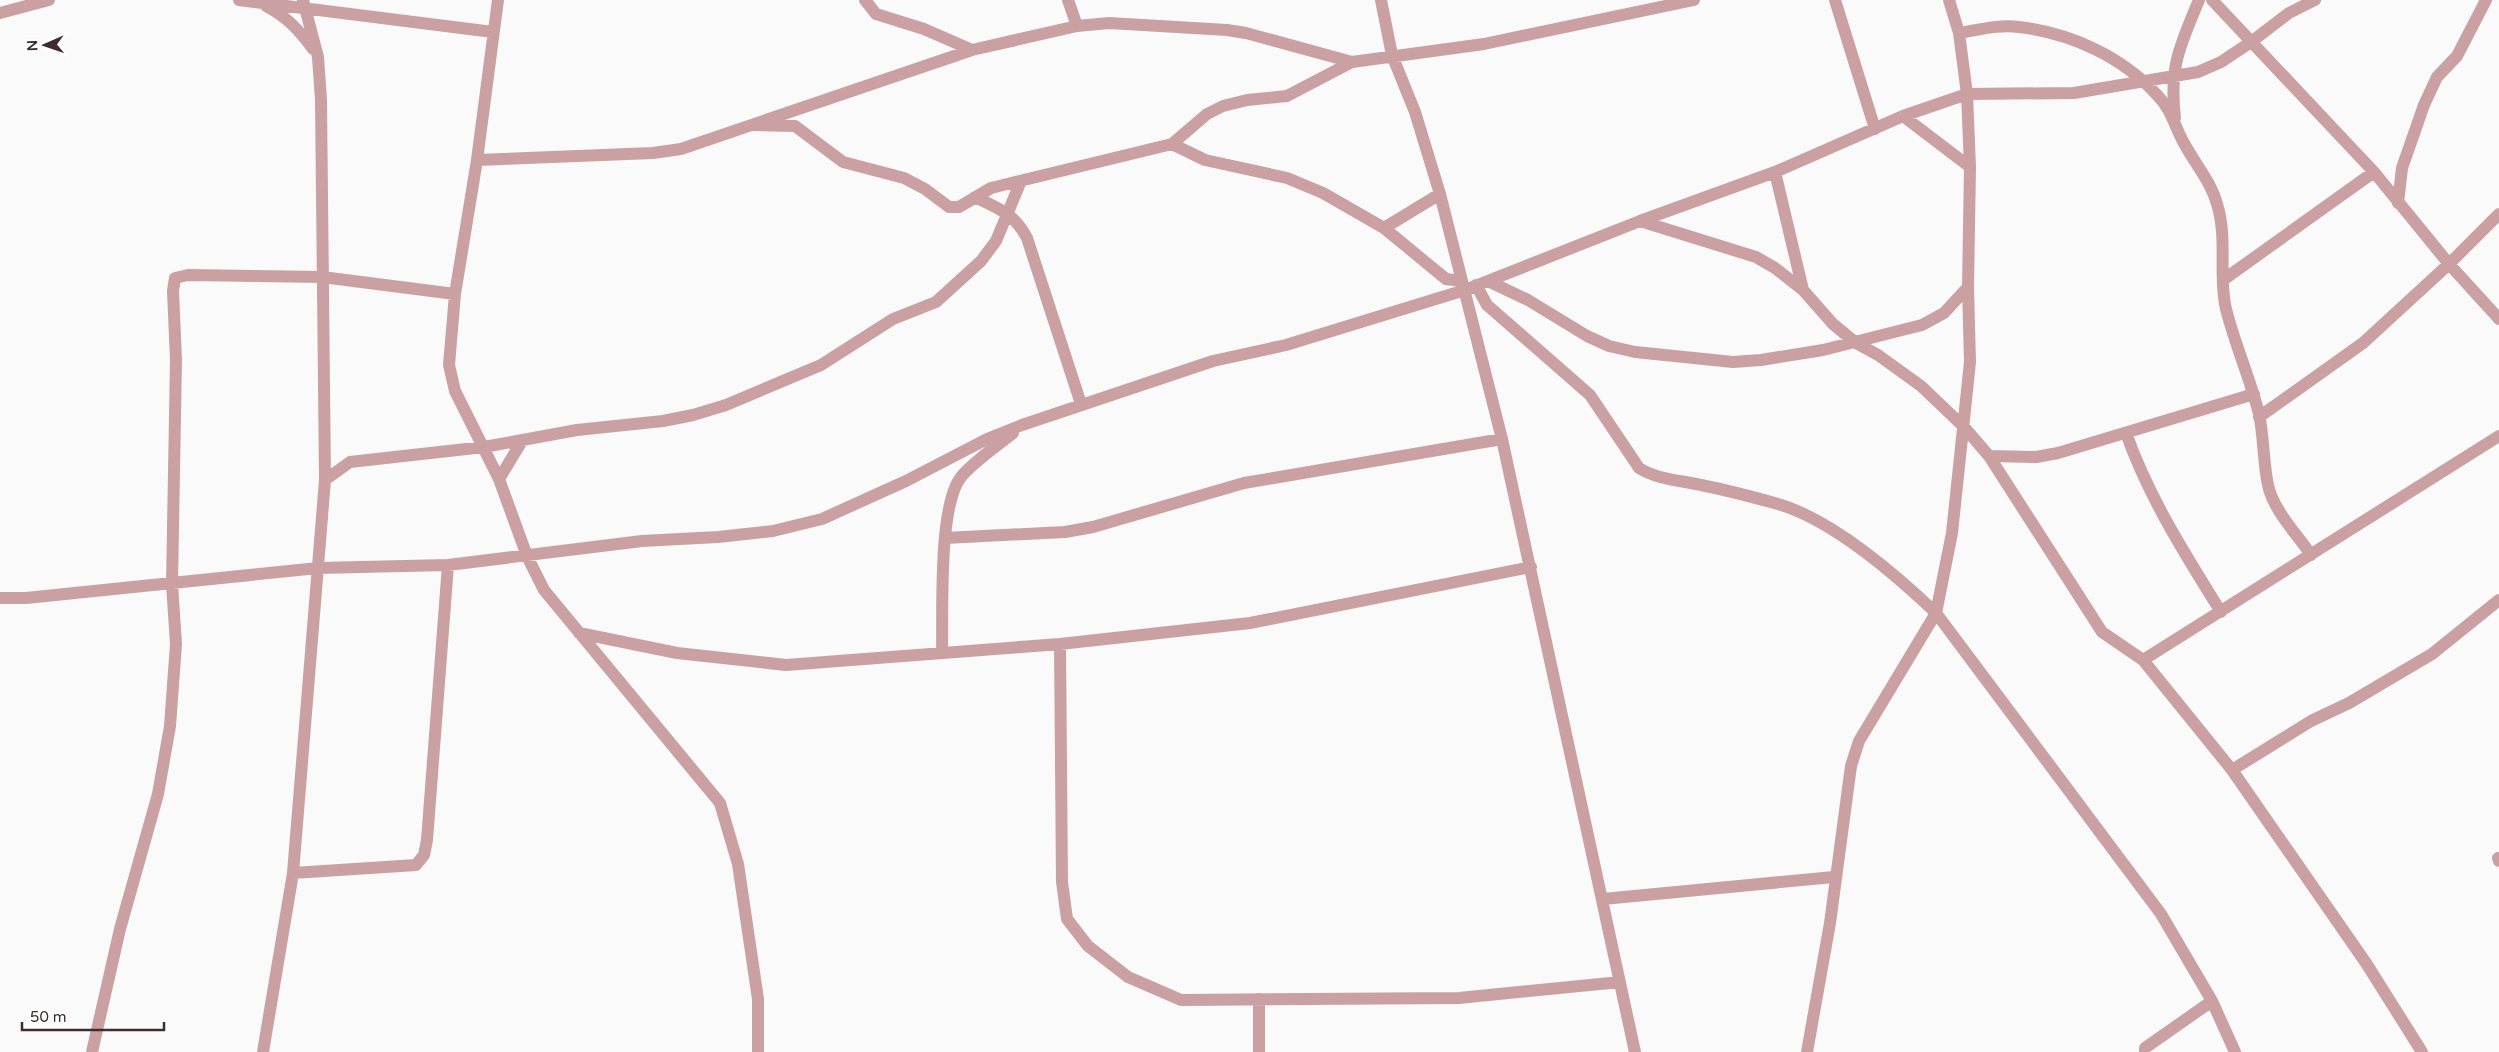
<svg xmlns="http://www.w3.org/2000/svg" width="2499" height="1052" font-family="'Varela Round',sans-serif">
  <rect width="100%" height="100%" fill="#fafafa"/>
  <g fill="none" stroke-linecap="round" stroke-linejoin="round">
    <!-- minor -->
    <path stroke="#caa0a3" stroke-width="12" d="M239,0L493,32
      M498,0L477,160L455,294L449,365L455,391L499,479L527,556L544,590L720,803L738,864L758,999V1052
      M865,0L876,14L924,29L972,50
      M1068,0L1077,26
      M1381,0L1392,55L1415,112L1440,194L1502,439L1635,1052
      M1835,0L1875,129
      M2212,0L2374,172L2449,264L2499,319
      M266,6C287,17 299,30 313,49
      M0,13L49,0
      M1959,33C1978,30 2000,24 2019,27C2071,33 2123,57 2158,96C2172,110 2175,128 2185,145C2196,165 2211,182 2217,204C2228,239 2218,275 2226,309C2235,345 2250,378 2259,414C2264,437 2263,462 2268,485C2273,510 2297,534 2311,555
      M1903,116L1970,167
      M2175,118C2169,66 2180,46 2199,0
      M754,125L795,126L843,162L904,178L925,189L949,207H959L991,188L1172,144L1207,114L1223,106L1247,100L1287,96L1352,62L1484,44L1694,0
      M1172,144L1205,160L1287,178L1323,193L1384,228L1446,279L1462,281
      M477,160L653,153L681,149L972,50L1077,26L1109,23L1227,30L1246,33L1352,62
      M1775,172L1803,290
      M975,197C999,209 1014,213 1027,238L1081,404
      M2398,203L2402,168L2424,105L2437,77L2457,56L2486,0
      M1640,221L1756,257L1775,268L1803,290L1833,324L1856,343L1878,355L1921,386L1964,427L1989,456L2102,632L2143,660L2232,770L2366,963L2422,1052
      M1384,228L1440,194
      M2223,280L2374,172
      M1488,281L1528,300L1587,336L1609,346L1635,352L1733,362L1761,360L1823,350L1922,325L1944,313L1968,287
      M1476,285L1487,305L1590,395L1639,468C1658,480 1680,480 1701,485C1726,490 1753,497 1778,504C1833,520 1895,574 1936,613L2161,914L2212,1001L2235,1052
      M2259,417L2363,343L2449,264L2499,214
      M2126,433C2149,498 2185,554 2221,612
      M1989,456L2036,457L2058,453L2254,394
      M499,479L522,441
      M325,480L350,462L484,447L577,430L663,421L693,415L726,405L821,365L893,319L936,302L981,261L996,241L1021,181
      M945,538L1065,532L1093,527L1244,483L1502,439
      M0,598H26L318,568L448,565L642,541L718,537L773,531L822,519L906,481L987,439L1022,425L1213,361L1286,345L1465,290L1640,221L1775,172L1903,116L1967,94L2074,93L2198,72L2221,62L2251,42L2289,13L2315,0
      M579,633L677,653L786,665L1060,644L1250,623L1531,567
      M1060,644L1062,882L1067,919L1088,946L1128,977L1181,1000L1459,998L1620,982
      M942,653C943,614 938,506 961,477C972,463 998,445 1013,433
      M2143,660L2499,436
      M2232,770L2311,721L2349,703L2432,654L2499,600
      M2498,858L2499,861
      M293,873L416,865L424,855L427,840L448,565
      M1603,899L1834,877
      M1259,999V1052
      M92,1052L120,929L158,794L170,726L176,644L172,584L176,360L173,291L175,278L188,275L322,277L455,294
      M263,1052L293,873L325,480L321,100L318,57L303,0
      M1807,1052L1830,923L1851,766L1859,741L1936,613L1952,533L1970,362L1968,287L1970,167L1967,94L1959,33L1949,0
      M2145,1052V1048L2212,1001"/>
  </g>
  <!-- north arrow -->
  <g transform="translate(45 45) rotate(268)" stroke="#ffffff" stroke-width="4" paint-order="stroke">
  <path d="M0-4L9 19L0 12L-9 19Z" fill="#3d2d2f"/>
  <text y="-8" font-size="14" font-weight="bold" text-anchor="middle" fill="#3d2d2f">N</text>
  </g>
  <!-- scale -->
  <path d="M22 1022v8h142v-8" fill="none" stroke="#3d2d2f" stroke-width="2.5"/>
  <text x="30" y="1022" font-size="15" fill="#3d2d2f" stroke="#ffffff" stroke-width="4" paint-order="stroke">50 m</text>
</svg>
